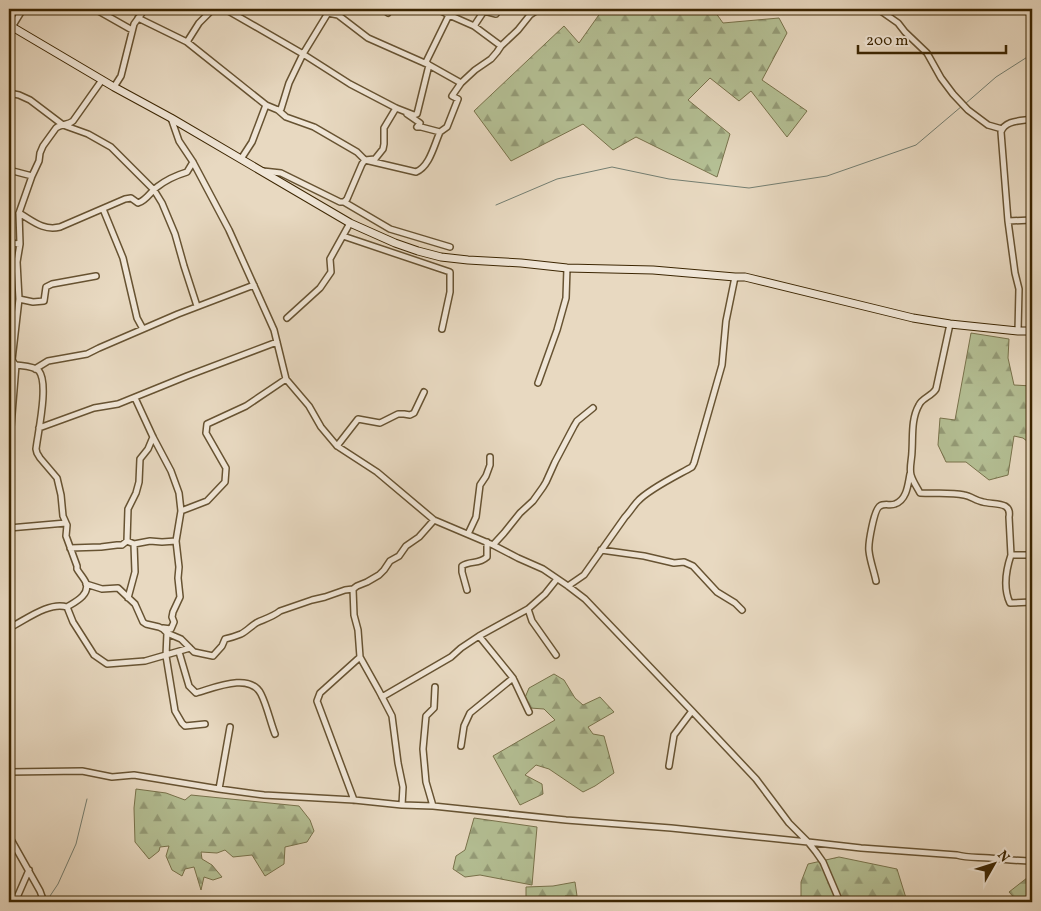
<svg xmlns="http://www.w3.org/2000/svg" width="1041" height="911" font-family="Vollkorn,serif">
  <defs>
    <pattern id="forest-firs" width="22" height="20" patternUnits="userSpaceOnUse" patternTransform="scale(1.25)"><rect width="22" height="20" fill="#b4bf94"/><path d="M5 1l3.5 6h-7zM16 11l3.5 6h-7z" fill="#949b77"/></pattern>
  </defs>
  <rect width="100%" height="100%" fill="#e8d9c1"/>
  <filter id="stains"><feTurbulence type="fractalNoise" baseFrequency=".004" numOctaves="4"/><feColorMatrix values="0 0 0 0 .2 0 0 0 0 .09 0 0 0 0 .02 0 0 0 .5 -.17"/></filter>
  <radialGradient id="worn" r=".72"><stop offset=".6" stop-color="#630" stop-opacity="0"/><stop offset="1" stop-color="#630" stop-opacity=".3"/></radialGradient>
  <!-- forest -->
  <path fill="url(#forest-firs)" stroke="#78724b" d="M603,9H713L723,23L779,18L787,33L762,80L807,111L787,137L751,91L739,101L710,78L688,100L730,134L717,177L636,137L613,150L583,124L511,161L474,111L564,26L579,43Z
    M971,333L1009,339L1008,358L1014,385L1032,386V445L1023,438L1014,436L1008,475L989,480L966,462H946L938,445L940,418L955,420Z
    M554,674L564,680L575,698L583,705L600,697L614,712L588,727L593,734L604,736L614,773L595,786L583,792L549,769L536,765L525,775L542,784L543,794L520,805L493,756L555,720L544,709L530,708L524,700L529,688Z
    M136,789L166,793L185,800L191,795L299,806L310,820L314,831L307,842L285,847L284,864L265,876L252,855L233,857L225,850L217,853L201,852L202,859L212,865L222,877L213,880L204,877L201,890L194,867L185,869L182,876L172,870L166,856L169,846L160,847L159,851L149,859L135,842L134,808Z
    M474,818L537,827L532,885L480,875L465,877L453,869L456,856L465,850Z
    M839,857L897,869L906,898L916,902H801V882L808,864Z
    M1032,874V902H1018L1009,892Z
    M575,882L577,896H565V902H523L526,896V887L553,886Z"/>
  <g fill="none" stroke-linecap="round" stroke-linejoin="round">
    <!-- stream -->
    <path stroke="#747e71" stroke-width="1" d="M965,104L996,77L1032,54
      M496,205L557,179L612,167L669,179L749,188L827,176L916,145L962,106
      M46,902L58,884L76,844L87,799"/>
    <defs>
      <path id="minor" d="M95,9L132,30
        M225,9L303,54L350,84L396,108L414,115L417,114L429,65L426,62L449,15L474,26L484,11L496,14L499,9
        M330,9L328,13L338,15L368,38L429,65L461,83
        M437,9L449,15
        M878,9L898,23L905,32L927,53L941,78L953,94L968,110L988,125L1002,129
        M388,13L390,9
        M138,18L187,42L266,105L278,110L281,109L289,83L303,54L328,13L322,9
        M474,26L501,46
        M12,27L23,9
        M187,42L199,23L213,9
        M114,87L121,76L134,24L145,9
        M9,93L19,95L30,100L63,125L88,134L111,147L154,190L162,203L175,234L184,266L197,306
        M278,110L286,117L314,127L357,152L365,160L416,172C430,166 434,145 440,132
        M407,114L420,123L417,127H421L440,132L447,127L458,99L452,96L461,83L475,70L491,59L497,52L501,46L518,30L530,15L539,9
        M171,118L179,141L193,162L229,230L274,330L286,379L309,406L321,427L337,446L377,472L434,520L493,545L518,558L543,569L568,586L585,599L692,711L756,779L789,823L808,842L816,852L823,862L840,902
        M241,159L252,142L266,105
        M9,170L32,176
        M263,171L281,173L340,202H344L347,199L362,164L365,160L375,159L383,149L384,144V128L396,108
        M344,202L390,229L450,247
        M103,209L123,258L137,318L143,329
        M19,213C33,221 43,231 60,227L125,199L131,198L138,203C147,200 150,192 157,187C166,180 177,175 187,172L193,162
        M1008,221L1032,220
        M343,236L450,272V292L442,329
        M9,243L20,244
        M19,299L33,302L44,301L46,287L52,284L96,276
        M287,318L320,288L331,272L330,259L350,223
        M950,324L936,389C932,396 922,398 919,405C911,419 913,436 912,451C912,459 909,468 911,475C913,482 917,487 920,493C935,494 950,492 964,495C971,496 976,501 983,502C994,505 1012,501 1009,517L1011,555H1032
        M1018,331L1019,289L1015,273L1008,221L1001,132C1005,120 1021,121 1032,119
        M35,369L48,361L87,354L99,348L178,314L254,285
        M538,383L557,330L566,298L567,268
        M135,398L153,437L171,471L179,493L181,511L176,541
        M39,428L94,408L118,404L187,376L277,342
        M10,439L16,365
        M337,446L358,419L380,423L398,414H404L410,415L414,413L424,392
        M181,511L207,501L225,482L226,468L206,433L207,424L246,406L286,379
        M9,528L66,523
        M468,534L476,517L480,485L486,476L490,465V457
        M127,541L128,509L136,493L139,482L140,459L148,449L153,437
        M493,545L504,533L520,513L533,501L543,487L546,482L555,462L574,426L577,421L593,408
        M70,548L101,547L117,545H122L127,541L134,544L150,541L162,542L176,541L179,567L178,578L180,597L173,612L172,617L174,622L171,629L163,628
        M601,550L644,556L674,563L684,562L693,566L717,592L735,603L742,610
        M1011,555C1006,570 1003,588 1010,603L1032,602
        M876,581C874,571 870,561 869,551C868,544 874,509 880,506C884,503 891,506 895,504C907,500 908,484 910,474
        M86,584L102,589L118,588L135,604L143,622L146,624L159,627L163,629L167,633L181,639L194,652L213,656L222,646L225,639C230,638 236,636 241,634C247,631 252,625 258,622C265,619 274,616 280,611L312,600L325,597L345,590L353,589L357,586L367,582L379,575L384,570L390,561L399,556L406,546L419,537L434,520
        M568,586L584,575L625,517C630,512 633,506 638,501C649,489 676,476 692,467L694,463L722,365L726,321L735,277
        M353,589L354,615L358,630L360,657L379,691L392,716L398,763L403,787L402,805
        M467,590L462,572V566C471,560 478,565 487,557V542
        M128,598L135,572L134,544
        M67,607L73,622L94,655L107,664L145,661L190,648
        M528,609L532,621L556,655
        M9,628C24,621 49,601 67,607C75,602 90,595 86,583C84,578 79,573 77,569V566L66,536L67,525L63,516L61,495L57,478L40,458L37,453L36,449C38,432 49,384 39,371C34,366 23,366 16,365L14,363L12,360L19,299L17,262L20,244L19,213L32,176L39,161L40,153L43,146L56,128C61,124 68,125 73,121L102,80
        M167,633L166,656L175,711L182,723L185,726L205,724
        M479,636L513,678L529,712
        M179,652L189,686L196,693C214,688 250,672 261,694C267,706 270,721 275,734
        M382,697L451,657L461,648L479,636L528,609L545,594L557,579
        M461,746L464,726L470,713L513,678
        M669,766L674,735L692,711
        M9,772L82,771L112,777L134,775L219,789L264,795L354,800L402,805L433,806L566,820L671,828L808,842L861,848L957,855C967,858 978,857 989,858C1003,859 1017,861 1032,861
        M219,789L230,727
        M354,800L317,701L320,693L360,657
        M433,806L426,782L423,749L426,716L434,708L435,687
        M9,836L40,891L44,902
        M15,902L29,870"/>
      <path id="secondary" d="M9,25L114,87L171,118L350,223L395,243L418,251L441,257L468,260L521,263L567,268L653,270L735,277H745L913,318L950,324L1018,331H1032"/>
    </defs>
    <!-- minor casing -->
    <use href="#minor" stroke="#675332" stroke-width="8"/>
    <!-- secondary casing -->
    <use href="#secondary" stroke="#3c2602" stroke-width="9"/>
    <!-- minor -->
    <use href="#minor" stroke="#f0e6d7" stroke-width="5"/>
    <!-- secondary -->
    <use href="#secondary" stroke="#f0e6d7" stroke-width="7"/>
  </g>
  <!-- margin -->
  <rect width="1041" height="911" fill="none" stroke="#e8d9c1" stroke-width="30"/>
  <rect x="10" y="10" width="1021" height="891" fill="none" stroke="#3c2602" stroke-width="2.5"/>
  <rect x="15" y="15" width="1011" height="881" fill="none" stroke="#3c2602"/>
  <!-- north arrow -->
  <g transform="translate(994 864) rotate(51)" stroke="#f0e6d7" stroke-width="4" paint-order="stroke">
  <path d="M0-4L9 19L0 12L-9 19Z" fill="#3c2602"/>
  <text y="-8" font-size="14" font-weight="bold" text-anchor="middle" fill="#3c2602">N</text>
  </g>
  <!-- scale -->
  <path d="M858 45v8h148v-8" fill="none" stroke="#3c2602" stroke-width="2.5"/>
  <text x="866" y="45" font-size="15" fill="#3c2602" stroke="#f0e6d7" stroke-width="4" paint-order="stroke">200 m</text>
  <rect width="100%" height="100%" filter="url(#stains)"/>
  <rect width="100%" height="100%" fill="url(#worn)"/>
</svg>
